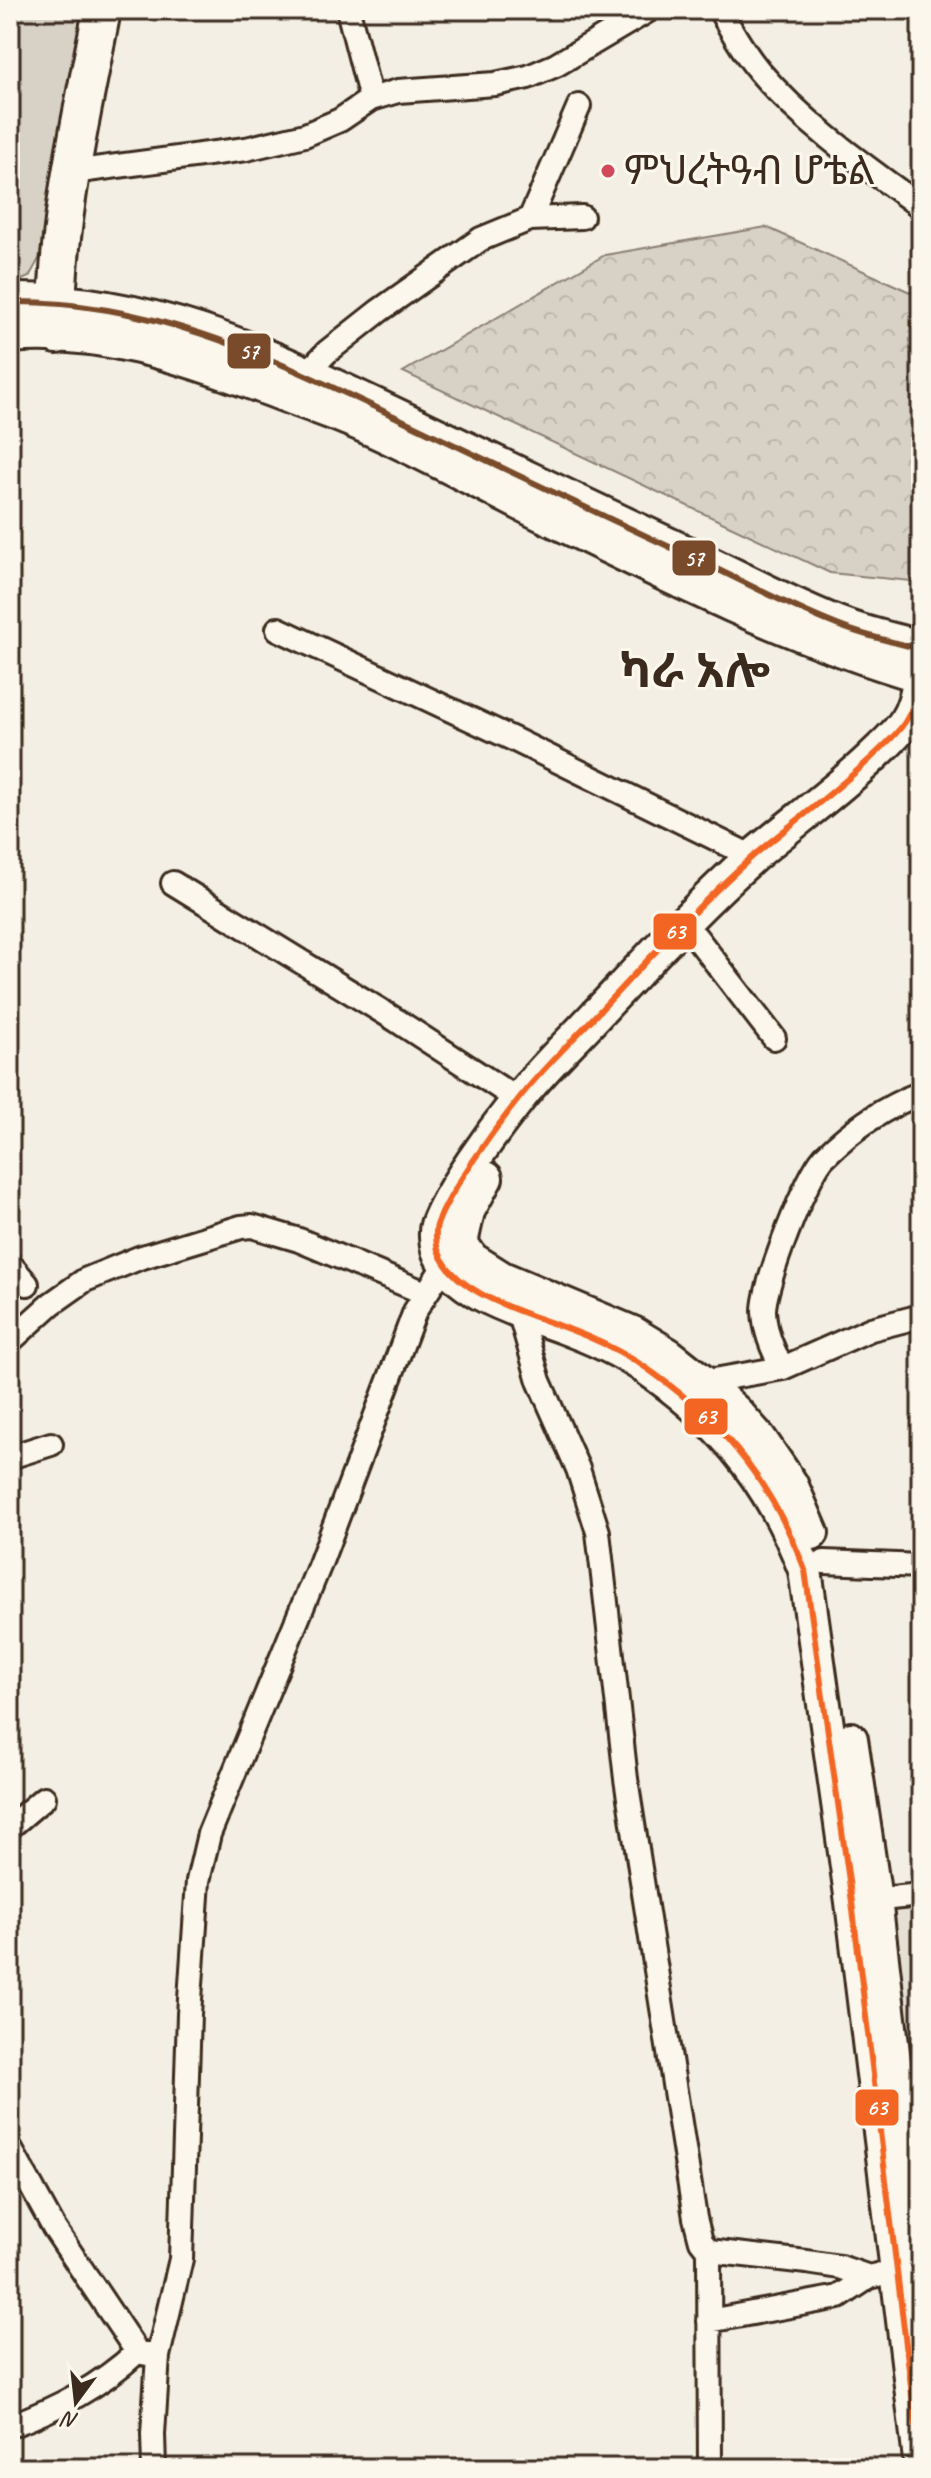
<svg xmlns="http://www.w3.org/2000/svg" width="931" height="2478" font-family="Caveat,'Noto Sans Ethiopic',sans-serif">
  <defs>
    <pattern id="forest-crowns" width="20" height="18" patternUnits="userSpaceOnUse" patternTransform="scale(2)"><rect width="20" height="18" fill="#d8d1c6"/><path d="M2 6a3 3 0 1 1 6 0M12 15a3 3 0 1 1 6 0" fill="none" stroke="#bab4aa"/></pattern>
  </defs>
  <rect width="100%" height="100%" fill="#f3efe4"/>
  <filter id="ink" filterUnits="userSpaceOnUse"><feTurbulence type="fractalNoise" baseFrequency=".0125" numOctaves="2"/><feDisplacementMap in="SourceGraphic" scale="16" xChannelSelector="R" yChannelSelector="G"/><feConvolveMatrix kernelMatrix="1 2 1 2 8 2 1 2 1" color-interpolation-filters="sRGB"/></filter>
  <g filter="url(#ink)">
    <!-- built -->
    <path fill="#e5dfd4" d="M921,1907V2172L885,1913Z"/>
    <!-- green -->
    <path fill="#d8d1c6" stroke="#8a7e72" stroke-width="2" d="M15,10H90L39,259L29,277L10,285V39Z"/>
    <!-- forest -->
    <path fill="url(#forest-crowns)" stroke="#8a7e72" stroke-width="2" d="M766,227L921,297V582L830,573L403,372L605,255Z"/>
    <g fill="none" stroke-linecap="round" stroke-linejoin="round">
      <defs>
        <path id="street" d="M348,10L371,99
          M720,10C732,32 744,53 760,72C805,125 865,166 921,207
          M72,172L246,149L305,135L340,120L371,99L398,91L495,84L528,77L556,65L649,10
          M530,219L579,106
          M306,374L327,352L379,311L481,239L530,219L582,217
          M278,629L513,739L753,857
          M173,883L396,1020L517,1099
          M696,937L774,1038
          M10,1264L27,1284
          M519,1311L539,1381L578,1469L598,1532L626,1779L695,2218L701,2241L709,2251L807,2262L840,2267L869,2277L909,2268
          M10,1341L51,1304L85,1280L139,1258L241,1227L252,1226L299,1240L425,1293
          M783,1368C772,1350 765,1333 764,1311C764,1284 806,1177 824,1157C851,1130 885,1107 921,1093
          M703,1382L783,1368L871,1329L921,1316
          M10,1457L51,1444
          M824,1562L921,1566
          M10,1827L44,1798
          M861,1901L921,1895
          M10,2148L54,2228L137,2352L158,2356
          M709,2251L710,2468
          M709,2321L839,2297L869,2277
          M10,2426C58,2408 99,2387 137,2352
          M154,2468L153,2434L158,2356L181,2259L189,2014L198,1881L209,1834L320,1564L415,1311L453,1252"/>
        <path id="secondary" d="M10,336C97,328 182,356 263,387C291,398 320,408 348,419C417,448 482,485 549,518C670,578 791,638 921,676
          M486,1178L468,1211L461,1243L472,1259L502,1278L633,1333L669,1355L703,1382L735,1411L760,1439L791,1484L812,1533
          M851,1739L875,1899L921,2291
          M921,2468L852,1902L805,1570C774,1488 727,1426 656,1375C631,1356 600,1341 571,1330C531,1314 454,1296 438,1250C436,1243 435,1231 437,1225C449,1191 494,1130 517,1101C540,1071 569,1044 595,1016C646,962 696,907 752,857C791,824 833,794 870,759C882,747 896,736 905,722C915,707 917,690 921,673"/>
        <path id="primary" d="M10,302C145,300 259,352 379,409C486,460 594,512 702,562C749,584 796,610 845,628C870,637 896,643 921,649
          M57,335C55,226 82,116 102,10"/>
      </defs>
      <!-- street casing -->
      <use href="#street" stroke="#3b2a1e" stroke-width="28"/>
      <!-- secondary casing -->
      <use href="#secondary" stroke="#3b2a1e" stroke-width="38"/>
      <!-- primary casing -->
      <use href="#primary" stroke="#3b2a1e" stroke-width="42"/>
      <!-- street -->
      <use href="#street" stroke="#fbf7ec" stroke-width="22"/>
      <!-- secondary -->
      <use href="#secondary" stroke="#fbf7ec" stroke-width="32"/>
      <!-- primary -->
      <use href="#primary" stroke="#fbf7ec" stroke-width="36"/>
      <defs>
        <path id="bus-1" d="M10,302C145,300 259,352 379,409C486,460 594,512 702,562C749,584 796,610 845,628C870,637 896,643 921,649"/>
        <path id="bus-2" d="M921,2468L852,1902L805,1570C774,1488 727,1426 656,1375C631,1356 600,1341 571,1330C531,1314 454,1296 438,1250C436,1243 435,1231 437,1225C449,1191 494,1130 517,1101C540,1071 569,1044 595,1016C646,962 696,907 752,857C791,824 833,794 870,759C882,747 896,736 905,722C915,707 917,690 921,673"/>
      </defs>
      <!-- bus-1 casing -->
      <use href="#bus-1" stroke="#fbf7ec" stroke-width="12"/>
      <!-- bus-2 casing -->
      <use href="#bus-2" stroke="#fbf7ec" stroke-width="12"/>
      <!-- bus-1 -->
      <use href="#bus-1" stroke="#7a4b2a" stroke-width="6"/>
      <!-- bus-2 -->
      <use href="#bus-2" stroke="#f26522" stroke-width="6"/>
    </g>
  </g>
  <!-- markers -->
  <circle fill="#d1495b" stroke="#fbf7ec" stroke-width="3" cx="608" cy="171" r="8"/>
  <g text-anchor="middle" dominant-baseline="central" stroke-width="6" stroke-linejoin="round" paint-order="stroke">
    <!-- poi labels -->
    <g font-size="40" fill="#3b2a1e" stroke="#fbf7ec" text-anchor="start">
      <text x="624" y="171">ምህረትዓብ ሆቴል</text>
    </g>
    <!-- district labels -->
    <g font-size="48" font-weight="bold" fill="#3b2a1e" stroke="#fbf7ec">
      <text x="695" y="671">ካራ አሎ</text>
    </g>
  </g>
  <g stroke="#fbf7ec" stroke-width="3">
    <rect x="226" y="332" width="46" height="38" rx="8" fill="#7a4b2a"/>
    <rect x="671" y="539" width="46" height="38" rx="8" fill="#7a4b2a"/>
    <rect x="652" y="912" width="46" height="39" rx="8" fill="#f26522"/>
    <rect x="683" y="1397" width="46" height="39" rx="8" fill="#f26522"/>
    <rect x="854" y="2088" width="46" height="39" rx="8" fill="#f26522"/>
  </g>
  <g font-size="22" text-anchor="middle" font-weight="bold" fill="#fff">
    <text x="249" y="359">57</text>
    <text x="694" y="566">57</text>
    <text x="675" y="939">63</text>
    <text x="706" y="1424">63</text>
    <text x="877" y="2115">63</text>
  </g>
  <!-- margin -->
  <rect width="931" height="2478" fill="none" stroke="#fbf7ec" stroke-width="40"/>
  <rect x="20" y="20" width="891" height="2438" fill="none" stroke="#3b2a1e" stroke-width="3" filter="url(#ink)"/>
  <!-- north arrow -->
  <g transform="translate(76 2402) rotate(195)" stroke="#fbf7ec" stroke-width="6" paint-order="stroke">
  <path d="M0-6L14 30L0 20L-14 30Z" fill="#3b2a1e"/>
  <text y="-12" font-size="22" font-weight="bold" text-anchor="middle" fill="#3b2a1e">N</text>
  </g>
</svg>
